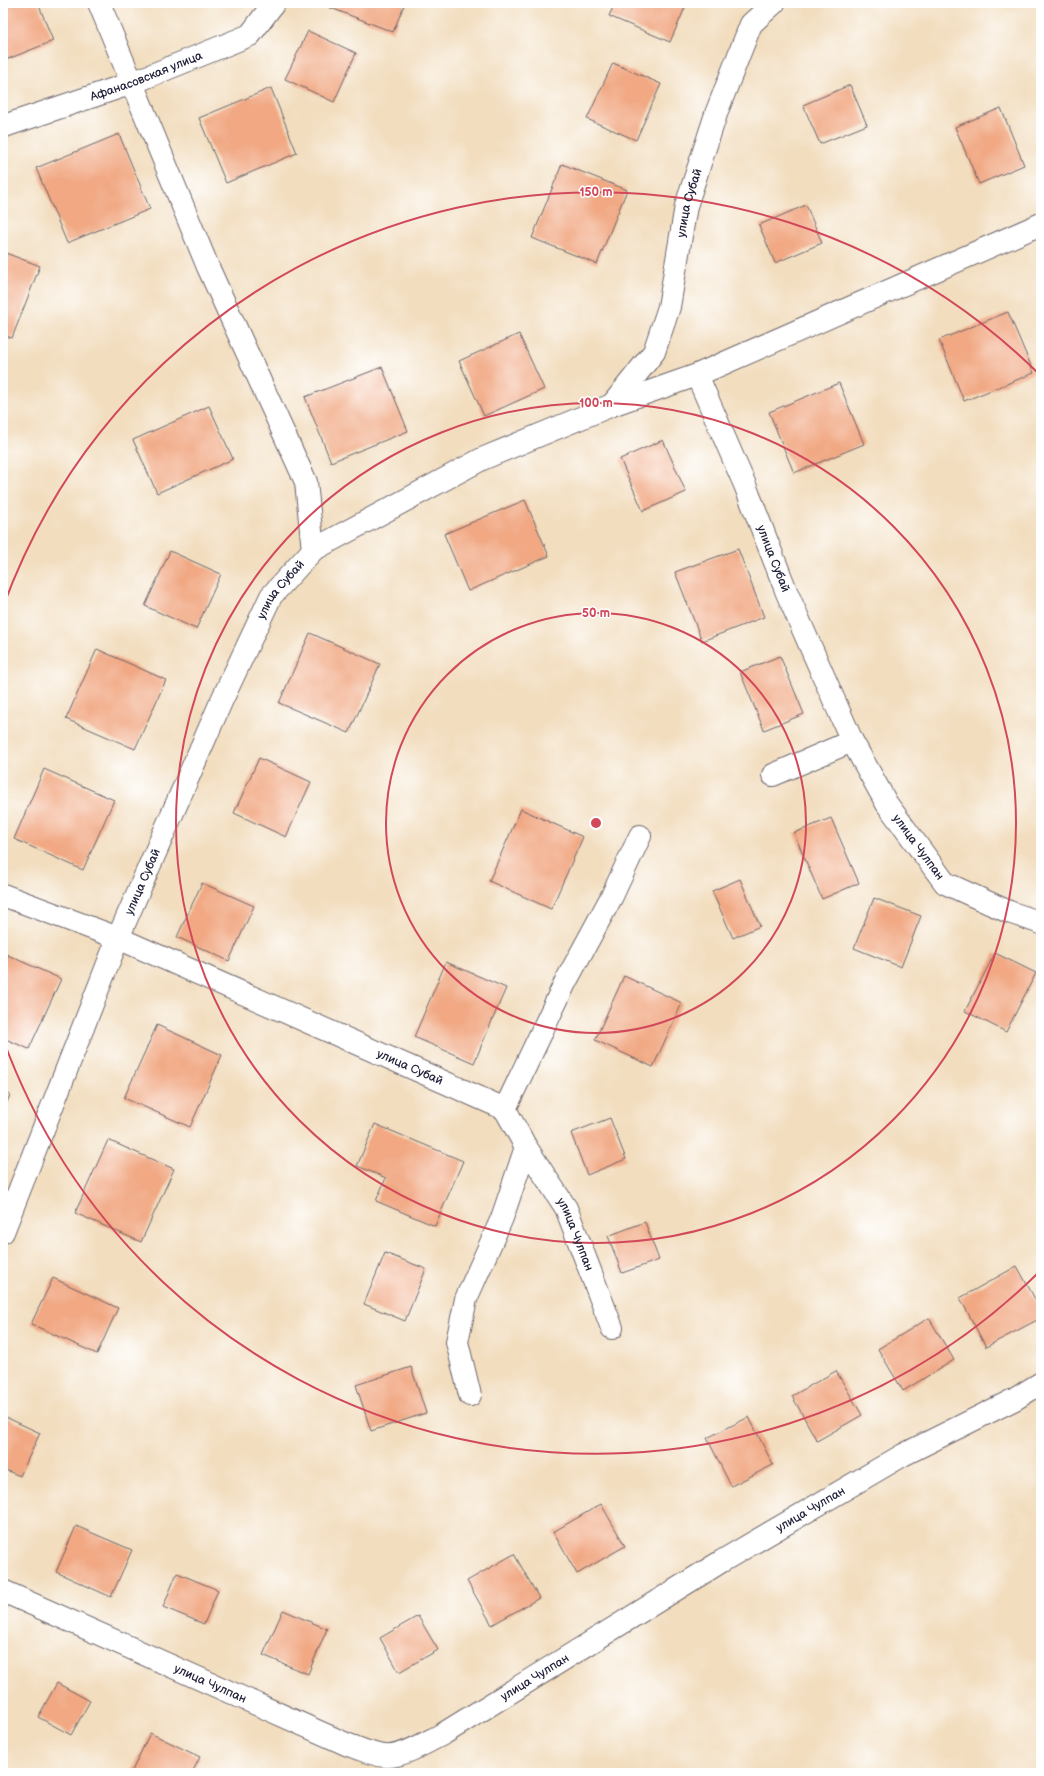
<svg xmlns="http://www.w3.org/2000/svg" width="1044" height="1776" font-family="'Balsamiq Sans',sans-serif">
  <rect width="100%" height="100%" fill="#fff"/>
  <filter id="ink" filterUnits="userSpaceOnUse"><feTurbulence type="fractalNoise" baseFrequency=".025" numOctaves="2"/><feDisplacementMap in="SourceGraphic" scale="8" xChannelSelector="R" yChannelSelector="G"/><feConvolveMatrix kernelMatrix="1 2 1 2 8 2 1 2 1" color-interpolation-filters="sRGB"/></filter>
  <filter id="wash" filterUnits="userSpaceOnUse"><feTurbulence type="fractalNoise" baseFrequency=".012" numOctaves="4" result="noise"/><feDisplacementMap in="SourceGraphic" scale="16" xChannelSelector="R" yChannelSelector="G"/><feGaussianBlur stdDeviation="0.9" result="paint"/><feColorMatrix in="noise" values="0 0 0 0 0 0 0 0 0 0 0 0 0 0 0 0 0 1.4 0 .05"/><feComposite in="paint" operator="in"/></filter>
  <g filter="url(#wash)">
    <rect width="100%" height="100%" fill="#f2ddbe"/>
    <g id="blocks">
      <!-- building -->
      <path fill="#f1a883" d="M3,3H38L53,41L3,61Z
        M318,3H405L393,32Z
        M615,3H687L670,42L609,16Z
        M308,31L356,53L334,102L285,79Z
        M613,63L661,84L636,140L587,119Z
        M850,85L867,125L820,144L803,105Z
        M271,88L297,153L226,183L199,118Z
        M1001,108L1024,165L979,184L955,127Z
        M119,134L150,209L67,243L36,168Z
        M562,164L627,190L597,264L532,238Z
        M806,205L822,243L775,263L759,225Z
        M3,252L40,266L12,338L3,335Z
        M1008,312L1034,373L964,401L939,340Z
        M519,334L544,389L484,416L459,361Z
        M382,367L408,431L331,462L305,397Z
        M839,383L864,444L794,473L769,412Z
        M209,406L233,459L157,493L133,440Z
        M663,440L686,492L643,511L620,459Z
        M525,500L549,556L468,591L444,534Z
        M738,549L764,617L702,641L675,572Z
        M170,551L221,574L196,629L145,606Z
        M310,633L380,664L349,733L279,703Z
        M97,649L166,680L135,749L66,719Z
        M780,656L804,714L764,730L740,672Z
        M259,758L311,782L286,837L234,813Z
        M44,769L114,800L83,870L14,839Z
        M521,809L583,837L551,909L489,881Z
        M831,818L859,883L822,899L794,833Z
        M740,879L760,926L733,938L712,891Z
        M202,883L254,906L229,961L177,937Z
        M874,898L921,916L901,967L854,948Z
        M3,953L61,979L29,1049L3,1038Z
        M995,953L1036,973L1006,1032L965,1011Z
        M446,962L506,988L474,1063L414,1037Z
        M624,976L682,1003L653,1067L595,1040Z
        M157,1025L222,1055L190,1127L124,1098Z
        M3,1092L10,1095L3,1112Z
        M610,1118L626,1159L587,1175L571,1133Z
        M375,1124L463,1161L435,1226L376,1201L386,1178L357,1166Z
        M108,1140L174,1169L141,1242L75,1213Z
        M645,1222L659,1260L622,1273L608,1236Z
        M385,1253L426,1269L405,1321L364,1304Z
        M1017,1266L1041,1310V1318L986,1347L960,1298Z
        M53,1278L118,1308L97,1354L31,1324Z
        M929,1318L954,1360L903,1391L878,1349Z
        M411,1367L426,1413L371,1431L356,1385Z
        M836,1371L862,1415L817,1441L792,1396Z
        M3,1416L40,1433L20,1476L3,1469Z
        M749,1417L773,1465L731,1486L707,1438Z
        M601,1504L625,1546L577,1574L553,1532Z
        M76,1526L132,1550L111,1597L56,1572Z
        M514,1554L539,1598L492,1625L467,1581Z
        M177,1573L218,1590L204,1624L163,1607Z
        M283,1610L327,1629L308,1674L263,1655Z
        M418,1616L438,1650L399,1672L380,1638Z
        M57,1683L90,1701L71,1735L38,1717Z
        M150,1733L200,1757L192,1773H131Z"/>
    </g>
  </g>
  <g filter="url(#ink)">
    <use href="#blocks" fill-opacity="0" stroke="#6b6369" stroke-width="1"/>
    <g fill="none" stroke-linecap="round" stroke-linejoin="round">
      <defs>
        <g id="minor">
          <path d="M99,3L208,267L306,482L313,550"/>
          <path id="s1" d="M3,127L7,125L132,83L250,35L274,3"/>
          <path id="s2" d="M697,375L745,485L787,593L852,741L887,804L945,883L1009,912L1041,923"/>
          <path id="s3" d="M612,405L654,352L669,307L686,206L717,111L751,24L774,3"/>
          <path d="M773,775L852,741"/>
          <path id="s4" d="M3,895L118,938L505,1109L526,1147L566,1208L612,1328"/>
          <path d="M505,1109L565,983L612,896L640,836"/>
          <path id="s5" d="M3,1232L118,938L221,702L271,596L313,550L482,459L612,405L697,375L1041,224"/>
          <path d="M470,1395L457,1342L466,1299L502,1218L526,1147"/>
          <path id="s6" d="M3,1591L346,1744C358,1748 372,1755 385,1756C402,1758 428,1741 443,1734L722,1561L903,1455L1015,1399L1041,1383"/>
        </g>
      </defs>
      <!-- minor casing -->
      <use href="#minor" stroke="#6b6369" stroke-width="24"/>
      <!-- minor -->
      <use href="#minor" stroke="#fff" stroke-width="22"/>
    </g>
  </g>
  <!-- distance rings -->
  <g fill="none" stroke="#d1495b" stroke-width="2">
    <circle cx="596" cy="823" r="210"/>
    <circle cx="596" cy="823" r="420"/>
    <path d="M1038 1273A631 631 0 0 1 3 1039M3 607A631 631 0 0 1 1038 373"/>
  </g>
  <g text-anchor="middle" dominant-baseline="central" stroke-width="3" stroke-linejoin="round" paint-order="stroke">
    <!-- street labels -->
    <g font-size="12" fill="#22223b" stroke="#fff">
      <text stroke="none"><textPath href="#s1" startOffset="152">Афанасовская улица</textPath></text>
      <text stroke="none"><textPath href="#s3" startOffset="221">улица Субай</textPath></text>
      <text stroke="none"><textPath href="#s2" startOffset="199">улица Субай</textPath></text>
      <text stroke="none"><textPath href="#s5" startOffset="701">улица Субай</textPath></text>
      <text stroke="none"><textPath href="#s2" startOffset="523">улица Чулпан</textPath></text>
      <text stroke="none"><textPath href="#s5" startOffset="377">улица Субай</textPath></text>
      <text stroke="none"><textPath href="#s4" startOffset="442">улица Субай</textPath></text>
      <text stroke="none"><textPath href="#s4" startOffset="690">улица Чулпан</textPath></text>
      <text stroke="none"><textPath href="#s6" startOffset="910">улица Чулпан</textPath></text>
      <text stroke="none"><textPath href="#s6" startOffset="587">улица Чулпан</textPath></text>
      <text stroke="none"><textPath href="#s6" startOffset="227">улица Чулпан</textPath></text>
    </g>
  </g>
  <circle cx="596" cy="823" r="6" fill="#d1495b" stroke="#fff" stroke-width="2"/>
  <g font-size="12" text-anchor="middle" font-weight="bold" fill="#d1495b" stroke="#fff" stroke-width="3" stroke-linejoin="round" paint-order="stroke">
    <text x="596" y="196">150 m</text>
    <text x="596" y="407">100 m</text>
    <text x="596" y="617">50 m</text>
  </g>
  <!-- margin -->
  <rect width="1044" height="1776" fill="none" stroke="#fff" stroke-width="16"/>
</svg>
